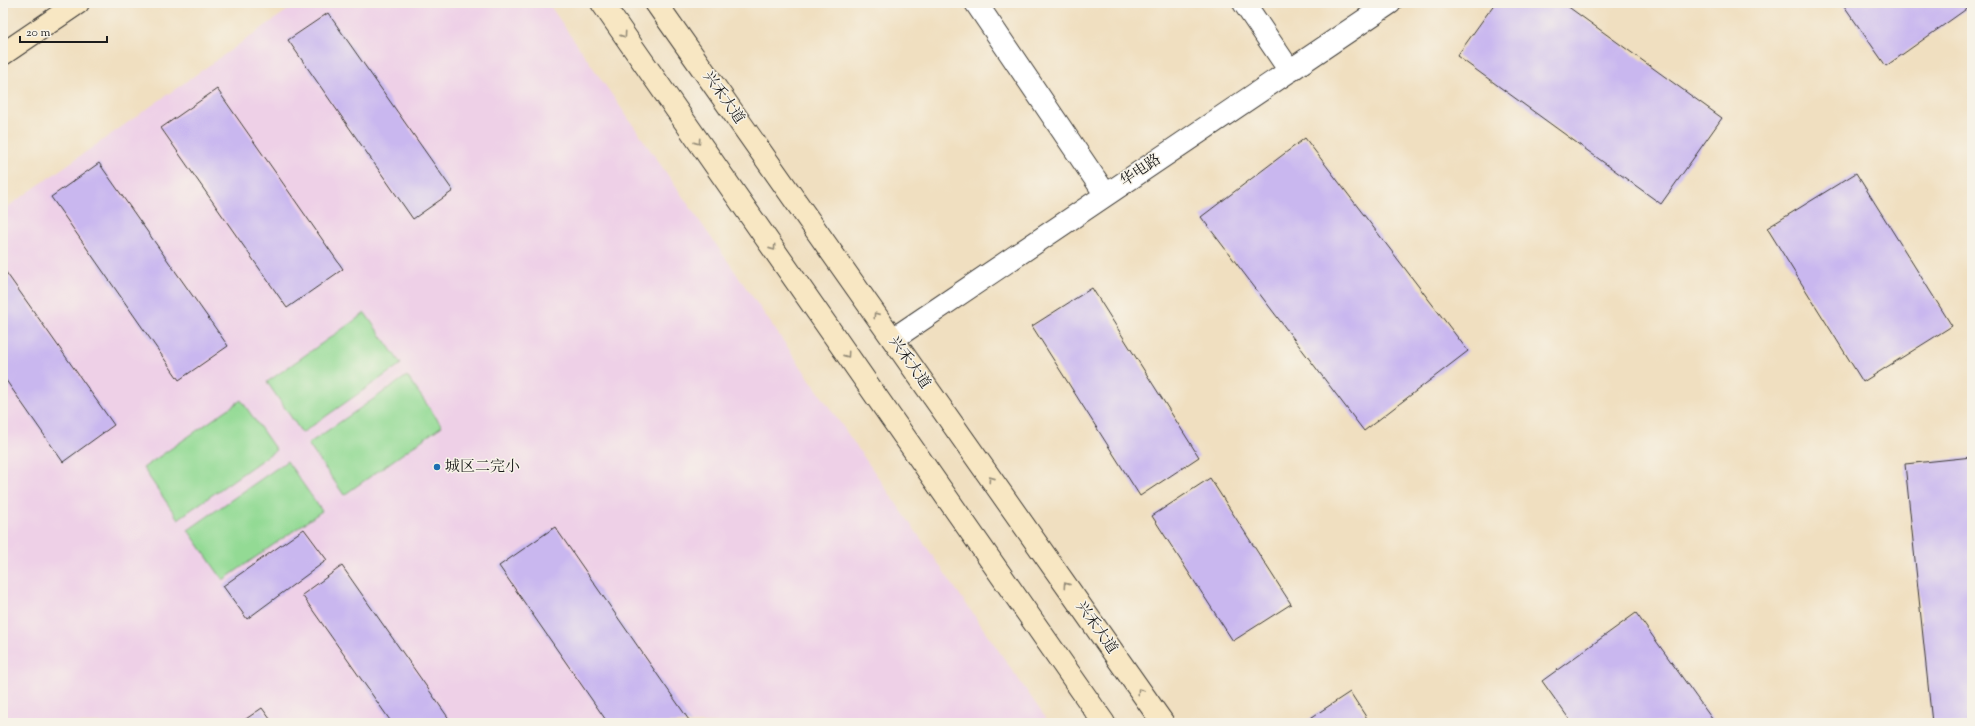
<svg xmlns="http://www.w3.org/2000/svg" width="1975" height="726" font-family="'Sorts Mill Goudy','Noto Serif SC',serif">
  <rect width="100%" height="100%" fill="#f7f3e8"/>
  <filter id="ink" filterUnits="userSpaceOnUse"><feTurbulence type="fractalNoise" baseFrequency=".025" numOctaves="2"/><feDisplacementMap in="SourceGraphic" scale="8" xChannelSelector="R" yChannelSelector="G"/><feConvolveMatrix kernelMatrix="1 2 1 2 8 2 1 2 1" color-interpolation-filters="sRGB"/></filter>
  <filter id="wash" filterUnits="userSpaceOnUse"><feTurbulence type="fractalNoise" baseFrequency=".012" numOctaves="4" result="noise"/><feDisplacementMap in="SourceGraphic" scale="16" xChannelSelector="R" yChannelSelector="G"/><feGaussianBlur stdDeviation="0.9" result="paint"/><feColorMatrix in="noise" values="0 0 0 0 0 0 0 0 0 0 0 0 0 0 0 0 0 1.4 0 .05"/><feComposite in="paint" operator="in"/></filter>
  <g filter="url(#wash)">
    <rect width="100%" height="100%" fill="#f0dfc0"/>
    <!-- built -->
    <path fill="#eed0e7" d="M298,3H548L1049,723H3V210Z"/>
    <!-- green -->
    <path fill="#93da94" stroke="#587b58" d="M365,313L401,364L302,433L267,382Z
      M407,376L442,426L344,495L308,444Z
      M241,400L276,450L178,519L143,468Z
      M287,461L322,511L223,580L188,530Z"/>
    <g id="blocks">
      <!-- building -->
      <path fill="#c9b7ef" d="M1495,3H1563L1722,118L1661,204L1457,56Z
        M1842,3H1972V5L1886,66Z
        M328,13L453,191L413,219L288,40Z
        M217,89L343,269L287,308L161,128Z
        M1305,138L1468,351L1364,431L1201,217Z
        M99,163L228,346L179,380L51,197Z
        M1856,173L1952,326L1863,382L1767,228Z
        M3,268L114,425L63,462L3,376Z
        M1092,288L1199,457L1140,496L1032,326Z
        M1972,457V723H1932L1905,464Z
        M1210,478L1291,604L1233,641L1152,516Z
        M555,527L691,723H608L499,566Z
        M304,529L327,560L247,619L223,586Z
        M342,566L452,723H392L302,595Z
        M1636,613L1715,723H1572L1542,681Z
        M1350,692L1370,723H1303Z
        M262,708L273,723H240Z"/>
    </g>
  </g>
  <g filter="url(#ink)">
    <use href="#blocks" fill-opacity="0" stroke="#3c3935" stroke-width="1"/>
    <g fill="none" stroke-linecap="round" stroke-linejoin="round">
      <defs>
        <path id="tertiary" d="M976,3L1106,195
          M1244,3L1290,71
          M893,339L1390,3"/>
        <path id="secondary" d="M602,3L1104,723
          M656,3L1163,723
          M3,54L78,3"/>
      </defs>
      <!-- tertiary casing -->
      <use href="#tertiary" stroke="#3c3935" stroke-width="24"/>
      <!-- secondary casing -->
      <use href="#secondary" stroke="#3c3935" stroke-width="24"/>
      <!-- tertiary -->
      <use href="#tertiary" stroke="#fff" stroke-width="22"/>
      <!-- secondary -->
      <use href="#secondary" stroke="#f8e7c3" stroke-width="22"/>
    </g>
    <!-- one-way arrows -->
    <defs><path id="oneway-chevron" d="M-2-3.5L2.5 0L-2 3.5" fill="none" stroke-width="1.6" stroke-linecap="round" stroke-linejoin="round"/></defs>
    <g stroke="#958c78">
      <use href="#oneway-chevron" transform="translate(624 35) rotate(55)"/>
      <use href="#oneway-chevron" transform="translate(698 142) rotate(55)"/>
      <use href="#oneway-chevron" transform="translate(773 248) rotate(55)"/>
      <use href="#oneway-chevron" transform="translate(876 315) rotate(-125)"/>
      <use href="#oneway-chevron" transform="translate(847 355) rotate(55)"/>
      <use href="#oneway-chevron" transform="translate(991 479) rotate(-125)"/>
      <use href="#oneway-chevron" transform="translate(1066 585) rotate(-125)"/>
      <use href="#oneway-chevron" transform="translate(1140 691) rotate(-125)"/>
    </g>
  </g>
  <!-- markers -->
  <circle fill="#1f6fb2" stroke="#f7f3e8" stroke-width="1.5" cx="437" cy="467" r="4"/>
  <g text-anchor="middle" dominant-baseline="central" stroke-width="3" stroke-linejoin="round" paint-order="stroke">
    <!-- street labels -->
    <g font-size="15" fill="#1c1c1c" stroke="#f7f3e8">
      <text transform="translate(723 98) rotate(55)">兴禾大道</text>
      <text transform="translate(1141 171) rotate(-34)">华电路</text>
      <text transform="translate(909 363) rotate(55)">兴禾大道</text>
      <text transform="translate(1096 628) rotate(55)">兴禾大道</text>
    </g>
    <!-- poi labels -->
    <g font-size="15" fill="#1c1c1c" stroke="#f7f3e8" text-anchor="start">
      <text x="445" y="467">城区二完小</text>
    </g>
  </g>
  <!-- margin -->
  <rect width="1975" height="726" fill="none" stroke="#f7f3e8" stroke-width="16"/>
  <!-- scale -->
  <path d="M20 36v6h87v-6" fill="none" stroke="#1c1c1c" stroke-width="2"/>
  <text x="26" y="36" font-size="12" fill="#1c1c1c" stroke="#f7f3e8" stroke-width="3" paint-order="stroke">20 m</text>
</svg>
